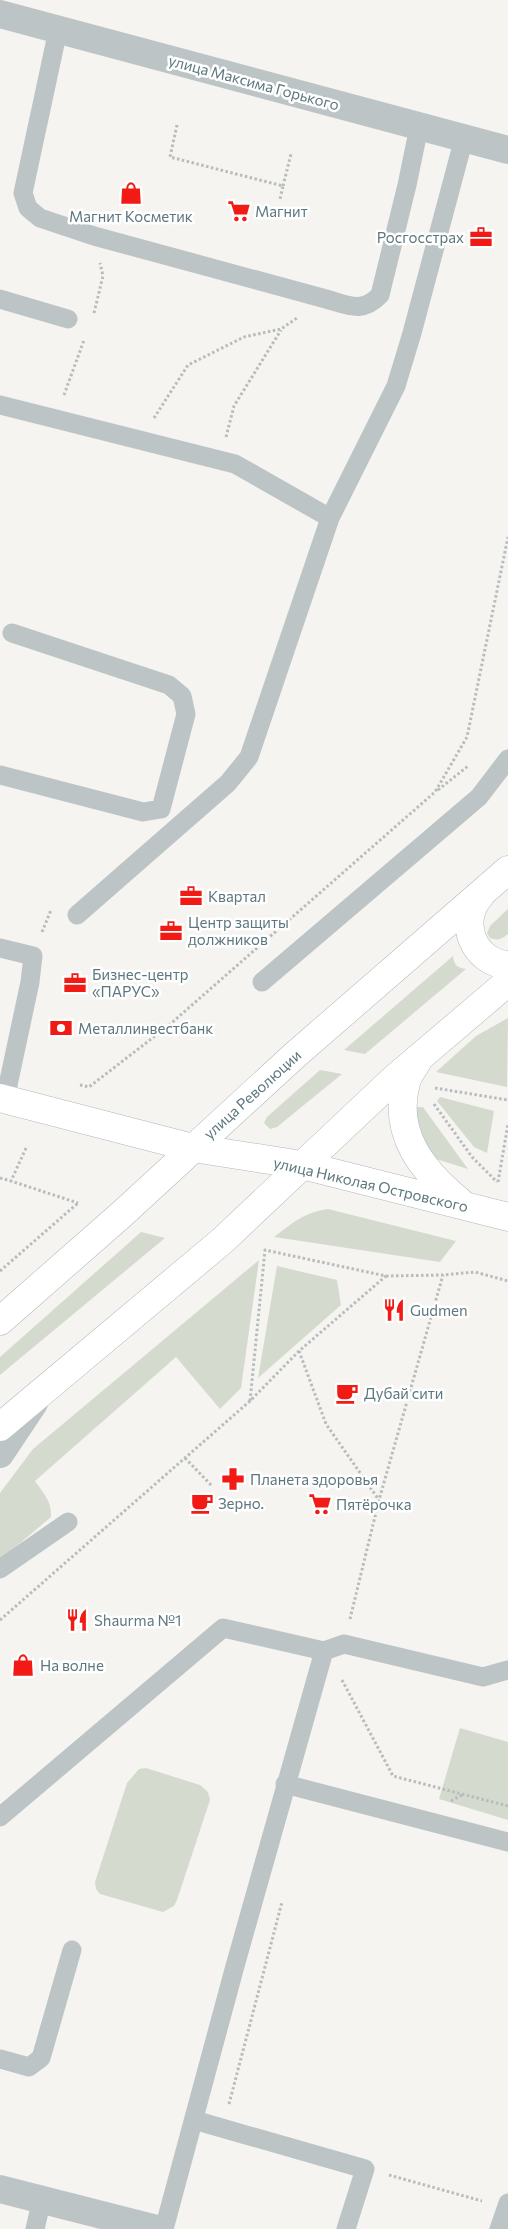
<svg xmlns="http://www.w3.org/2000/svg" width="508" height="2229" font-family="Commissioner,sans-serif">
  <rect width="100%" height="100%" fill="#f5f4f0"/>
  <!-- green -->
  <path fill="#d5dacf" d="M508,909V934C502,939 498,941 490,938L487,933L490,926Z
    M453,956C454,965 457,968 466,969L365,1054L344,1050Z
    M508,1018L507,1087L436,1072L476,1036Z
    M320,1070L342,1074L277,1127L270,1129L264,1123L267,1117Z
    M440,1097L494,1111L487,1153L474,1147L437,1101Z
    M412,1107H423L468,1169L433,1158L425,1150Z
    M328,1209L456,1241L440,1262L274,1237C294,1222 303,1213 328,1209Z
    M141,1232L165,1238L0,1375V1357Z
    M259,1260L241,1388L220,1409L176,1357L35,1481C43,1493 52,1501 51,1517L0,1560V1493L33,1449Z
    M277,1266L337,1280L341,1305L258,1378Z
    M460,1728L508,1742V1820L439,1799Z
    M146,1768L200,1785L208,1792L210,1800L177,1900L174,1906L163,1912L100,1894L96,1889L95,1882L127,1783L139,1769Z"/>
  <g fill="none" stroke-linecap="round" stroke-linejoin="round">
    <defs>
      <path id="secondary" d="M480,896C457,922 474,963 508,965
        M417,1062C413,1069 407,1076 406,1083C392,1134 423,1171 459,1201
        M0,1098L193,1148L302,1165L508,1217
        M0,1321L122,1214L295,1055L508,870
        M0,1427L222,1241L395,1078L508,982"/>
    </defs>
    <!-- secondary casing -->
    <use href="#secondary" stroke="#afb8bb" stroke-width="29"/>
    <!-- path -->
    <path stroke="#b7bcbd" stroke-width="3" stroke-dasharray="2.5 2.5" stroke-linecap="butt" d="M177,125L170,157L283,186L280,199
      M283,186L291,154
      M94,313L103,276L100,263
      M64,395L84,340
      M154,418L188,365L244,337L281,329L297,318
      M226,437L234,406L281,330
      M438,790L468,766
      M42,932L51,910
      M80,1085L89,1087L168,1026L435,792L467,737L508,537
      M435,1088L508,1100
      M434,1104L472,1157L497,1182
      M26,1148L11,1181L78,1203
      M0,1178L11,1181
      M498,1182L508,1124
      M0,1271L78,1203
      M386,1276L443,1275L475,1272L508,1281
      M299,1351L326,1424L379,1500
      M185,1458L212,1486
      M350,1619L379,1500L443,1275
      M0,1620L250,1401L299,1351L386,1276L265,1250L250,1401
      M342,1680L393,1776L508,1806
      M451,1801L464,1794
      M229,2104L282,1902
      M389,2175L482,2201"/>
    <!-- service -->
    <path stroke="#bdc4c6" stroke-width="19" d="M58,30L23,193L28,208L40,218L94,236L326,299C348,305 362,314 380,295L407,185L419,127
      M0,299L68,319
      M0,405L235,464L330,518
      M0,775L143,812L161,809L186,714L182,696L169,685L12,633
      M77,915L228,783L249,757L330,518L396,386L412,333L464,138
      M0,948L33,956L30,982L5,1099
      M262,982L479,797L508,759
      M0,1569L68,1522
      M285,1784L508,1842
      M0,1817L223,1628L324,1651L344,1644L483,1677L508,1670
      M0,2059L29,2067L41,2058L72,1950
      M194,2120L365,2169L346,2229
      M35,2229L42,2199
      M164,2229L235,1966L324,1651
      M499,2229L508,2203"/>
    <!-- minor -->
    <path stroke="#bdc4c6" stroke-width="28" d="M0,14L508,150
      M0,1454L34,1403
      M0,2189L157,2229"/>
    <!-- secondary -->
    <use href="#secondary" stroke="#fff" stroke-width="28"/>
  </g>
  <!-- icons -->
  <defs>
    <symbol id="shop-bare" viewBox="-9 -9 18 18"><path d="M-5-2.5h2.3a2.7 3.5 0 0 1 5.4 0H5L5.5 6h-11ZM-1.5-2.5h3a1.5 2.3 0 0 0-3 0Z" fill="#f21a14" stroke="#fff" stroke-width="2.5" paint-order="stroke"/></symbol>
    <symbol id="supermarket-bare" viewBox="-9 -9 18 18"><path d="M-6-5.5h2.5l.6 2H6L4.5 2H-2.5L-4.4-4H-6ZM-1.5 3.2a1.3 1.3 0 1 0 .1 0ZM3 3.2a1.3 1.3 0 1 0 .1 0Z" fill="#f21a14" stroke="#fff" stroke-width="2.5" paint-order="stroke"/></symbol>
    <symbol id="office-bare" viewBox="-9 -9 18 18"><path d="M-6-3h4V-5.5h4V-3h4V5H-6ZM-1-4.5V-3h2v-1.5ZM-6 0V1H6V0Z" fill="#f21a14" stroke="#fff" stroke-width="2.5" paint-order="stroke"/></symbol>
    <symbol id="bank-bare" viewBox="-9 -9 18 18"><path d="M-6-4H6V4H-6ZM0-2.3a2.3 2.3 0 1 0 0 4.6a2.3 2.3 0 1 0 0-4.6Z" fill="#f21a14" stroke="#fff" stroke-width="2.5" paint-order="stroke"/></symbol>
    <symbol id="restaurant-bare" viewBox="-9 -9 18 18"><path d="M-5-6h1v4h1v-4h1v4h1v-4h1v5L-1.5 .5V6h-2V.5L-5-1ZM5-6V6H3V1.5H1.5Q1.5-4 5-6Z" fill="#f21a14" stroke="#fff" stroke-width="2.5" paint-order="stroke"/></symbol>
    <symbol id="cafe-bare" viewBox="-9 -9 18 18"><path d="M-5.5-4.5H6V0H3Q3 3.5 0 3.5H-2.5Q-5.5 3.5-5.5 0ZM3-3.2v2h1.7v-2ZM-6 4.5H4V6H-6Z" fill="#f21a14" stroke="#fff" stroke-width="2.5" paint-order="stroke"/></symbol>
    <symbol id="pharmacy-bare" viewBox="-9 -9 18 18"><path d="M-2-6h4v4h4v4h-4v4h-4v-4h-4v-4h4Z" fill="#f21a14" stroke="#fff" stroke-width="2.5" paint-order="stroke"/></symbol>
  </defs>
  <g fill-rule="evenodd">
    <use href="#shop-bare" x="115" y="177" width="32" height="32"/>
    <use href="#supermarket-bare" x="223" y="195" width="32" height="32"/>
    <use href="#office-bare" x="465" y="221" width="32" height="32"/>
    <use href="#office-bare" x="175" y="880" width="32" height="32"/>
    <use href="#office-bare" x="155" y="915" width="32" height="32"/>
    <use href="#office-bare" x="59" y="967" width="32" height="32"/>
    <use href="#bank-bare" x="45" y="1012" width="32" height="32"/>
    <use href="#restaurant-bare" x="378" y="1294" width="32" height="32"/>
    <use href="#cafe-bare" x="331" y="1377" width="32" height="32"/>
    <use href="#pharmacy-bare" x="217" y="1463" width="32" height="32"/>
    <use href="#cafe-bare" x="186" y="1487" width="32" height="32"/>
    <use href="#supermarket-bare" x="304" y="1488" width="32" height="32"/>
    <use href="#restaurant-bare" x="61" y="1604" width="32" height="32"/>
    <use href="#shop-bare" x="7" y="1649" width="32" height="32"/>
  </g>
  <g text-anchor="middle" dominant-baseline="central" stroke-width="5" stroke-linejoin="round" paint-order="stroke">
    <!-- street labels -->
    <g font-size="15" fill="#5d777e" stroke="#fff">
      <text transform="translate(254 82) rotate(15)">улица Максима Горького</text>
      <text transform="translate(252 1094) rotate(-42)">улица Революции</text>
      <text transform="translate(371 1184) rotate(13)">улица Николая Островского</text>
    </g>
    <!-- poi labels -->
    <g font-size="15" fill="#5d777e" stroke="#fff" text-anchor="start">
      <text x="255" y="211">Магнит</text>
      <text x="131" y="216" text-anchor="middle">Магнит Косметик</text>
      <text x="464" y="237" text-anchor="end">Росгосстрах</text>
      <text x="208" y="896">Квартал</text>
      <text x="188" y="922">Центр защиты<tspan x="188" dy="17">должников</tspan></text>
      <text x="92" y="974">Бизнес-центр<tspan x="92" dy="17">«ПАРУС»</tspan></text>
      <text x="78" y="1028">Металлинвестбанк</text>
      <text x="410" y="1310">Gudmen</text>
      <text x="364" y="1393">Дубай сити</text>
      <text x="250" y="1479">Планета здоровья</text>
      <text x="218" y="1503">Зерно.</text>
      <text x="336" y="1504">Пятёрочка</text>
      <text x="94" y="1620">Shaurma №1</text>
      <text x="40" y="1665">На волне</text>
    </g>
  </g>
</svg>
